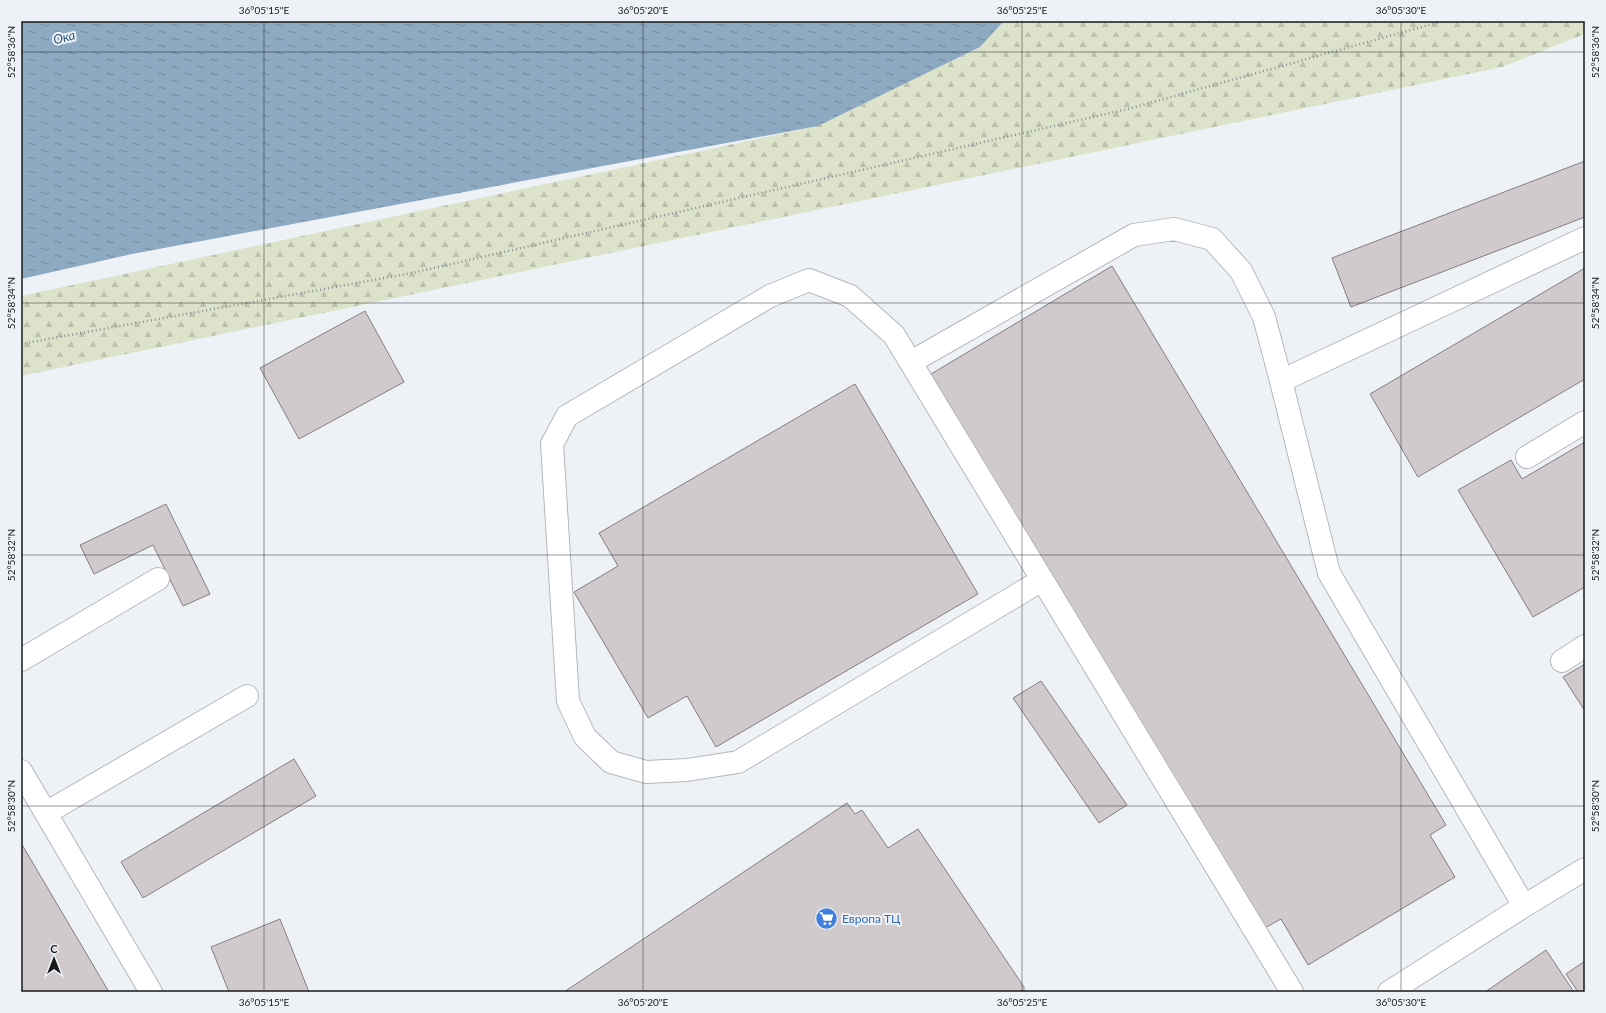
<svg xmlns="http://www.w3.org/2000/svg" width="1606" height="1013" font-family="Lato,sans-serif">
  <defs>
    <pattern id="forest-firs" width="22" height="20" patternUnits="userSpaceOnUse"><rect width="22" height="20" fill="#dce3ca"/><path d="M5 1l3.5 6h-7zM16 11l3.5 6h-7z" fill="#bcc2ad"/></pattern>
    <pattern id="water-ripples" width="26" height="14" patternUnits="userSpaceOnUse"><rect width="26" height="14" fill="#8ea9c2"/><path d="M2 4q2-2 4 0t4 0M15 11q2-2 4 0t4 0" fill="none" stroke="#73899d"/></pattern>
  </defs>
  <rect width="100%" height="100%" fill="#eef2f7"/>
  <!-- forest -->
  <path fill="url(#forest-firs)" d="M1004,21H1585V34L1502,67L21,376V296L818,126L980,47Z"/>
  <!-- water -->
  <path fill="url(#water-ripples)" d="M21,21H1004L980,47L818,126L132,254L21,279Z"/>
  <!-- building -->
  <path fill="#d1cacc" stroke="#857e81" d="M1585,161V217L1351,307L1332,258Z
    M1112,266L1446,825L1430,835L1455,877L1308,965L1281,919L1263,929L931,374Z
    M1585,268V379L1418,477L1370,394Z
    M365,311L404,382L299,439L260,368Z
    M855,384L978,594L716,747L687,696L648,718L574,592L618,566L599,533Z
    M1585,442V587L1533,617L1458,490L1511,460L1522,479Z
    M166,504L210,594L183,606L153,545L94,574L80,545Z
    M1585,664V711L1563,677Z
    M1041,681L1127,805L1099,823L1013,698Z
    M294,759L316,796L143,898L121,862Z
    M847,803L855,814L862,810L888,848L918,829L1024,987V992H564Z
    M21,843L109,992H21Z
    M280,919L309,992H229L211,947Z
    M1546,950L1574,992H1485Z
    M1585,961V992H1578L1566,974Z"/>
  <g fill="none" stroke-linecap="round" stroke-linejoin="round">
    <defs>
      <path id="minor" d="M911,362L1134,235L1174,229L1212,239L1241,271L1264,317L1281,381
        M1527,457L1585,422
        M1042,580L738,762L687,770L646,772L611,762L585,737L568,701L552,444L567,416L770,296L809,280L850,296L894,335L1292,992
        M21,660L158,579
        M1562,661L1585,646
        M21,771L151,992
        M46,813L247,696
        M1524,906L1585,869
        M1389,992L1524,906L1329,573L1281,381L1585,238"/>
    </defs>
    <!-- minor casing -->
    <use href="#minor" stroke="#b4b8bd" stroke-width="24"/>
    <!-- path -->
    <path stroke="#8c8f93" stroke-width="2.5" stroke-dasharray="1 3" stroke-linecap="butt" d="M21,344L412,273L1128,109L1443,21"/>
    <!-- minor -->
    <use href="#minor" stroke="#fff" stroke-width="22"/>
  </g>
  <!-- ticks -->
  <path fill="none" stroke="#17181a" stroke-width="1" stroke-opacity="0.45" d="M264,21V992M643,21V992M1022,21V992M1401,21V992M21,52H1585M21,303H1585M21,555H1585M21,806H1585"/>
  <!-- icons -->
  <defs>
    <symbol id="supermarket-disc" viewBox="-11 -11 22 22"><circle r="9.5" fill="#3f7fe0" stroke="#eef2f7"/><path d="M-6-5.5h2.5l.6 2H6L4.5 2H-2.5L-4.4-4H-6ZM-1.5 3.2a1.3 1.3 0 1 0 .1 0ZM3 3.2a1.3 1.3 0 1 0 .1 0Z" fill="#fff"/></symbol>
  </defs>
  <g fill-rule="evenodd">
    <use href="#supermarket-disc" x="814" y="906" width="25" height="25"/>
  </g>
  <g text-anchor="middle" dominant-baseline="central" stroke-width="4" stroke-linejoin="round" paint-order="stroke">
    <!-- shop labels -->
    <g font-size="12" fill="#366cbe" stroke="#eef2f7" text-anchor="start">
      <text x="842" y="918">Европа ТЦ</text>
    </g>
    <!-- water labels -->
    <g font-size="13" font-style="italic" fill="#295478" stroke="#eef2f7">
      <text transform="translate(64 37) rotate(-14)">Ока</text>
    </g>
  </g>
  <!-- border -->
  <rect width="1606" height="1013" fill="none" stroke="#eef2f7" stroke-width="44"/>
  <!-- north arrow -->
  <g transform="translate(54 959)" stroke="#eef2f7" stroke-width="3" paint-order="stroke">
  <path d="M0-3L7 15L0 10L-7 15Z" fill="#17181a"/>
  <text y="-6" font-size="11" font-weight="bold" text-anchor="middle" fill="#17181a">С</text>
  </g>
  <rect x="22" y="22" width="1562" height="969" fill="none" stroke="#17181a" stroke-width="1.5"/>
  <g font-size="10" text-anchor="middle" fill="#17181a">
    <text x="264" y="14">36°05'15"E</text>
    <text x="643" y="14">36°05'20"E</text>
    <text x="1022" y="14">36°05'25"E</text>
    <text x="1401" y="14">36°05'30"E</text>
    <text transform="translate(11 52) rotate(-90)" y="4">52°58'36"N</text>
    <text transform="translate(1595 52) rotate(-90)" y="4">52°58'36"N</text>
    <text transform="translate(11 303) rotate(-90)" y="4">52°58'34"N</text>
    <text transform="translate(1595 303) rotate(-90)" y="4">52°58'34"N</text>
    <text transform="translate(11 555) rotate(-90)" y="4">52°58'32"N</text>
    <text transform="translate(1595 555) rotate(-90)" y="4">52°58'32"N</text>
    <text transform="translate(11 806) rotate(-90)" y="4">52°58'30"N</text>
    <text transform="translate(1595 806) rotate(-90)" y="4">52°58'30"N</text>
    <text x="264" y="1006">36°05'15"E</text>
    <text x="643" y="1006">36°05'20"E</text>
    <text x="1022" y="1006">36°05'25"E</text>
    <text x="1401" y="1006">36°05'30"E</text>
  </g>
</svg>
